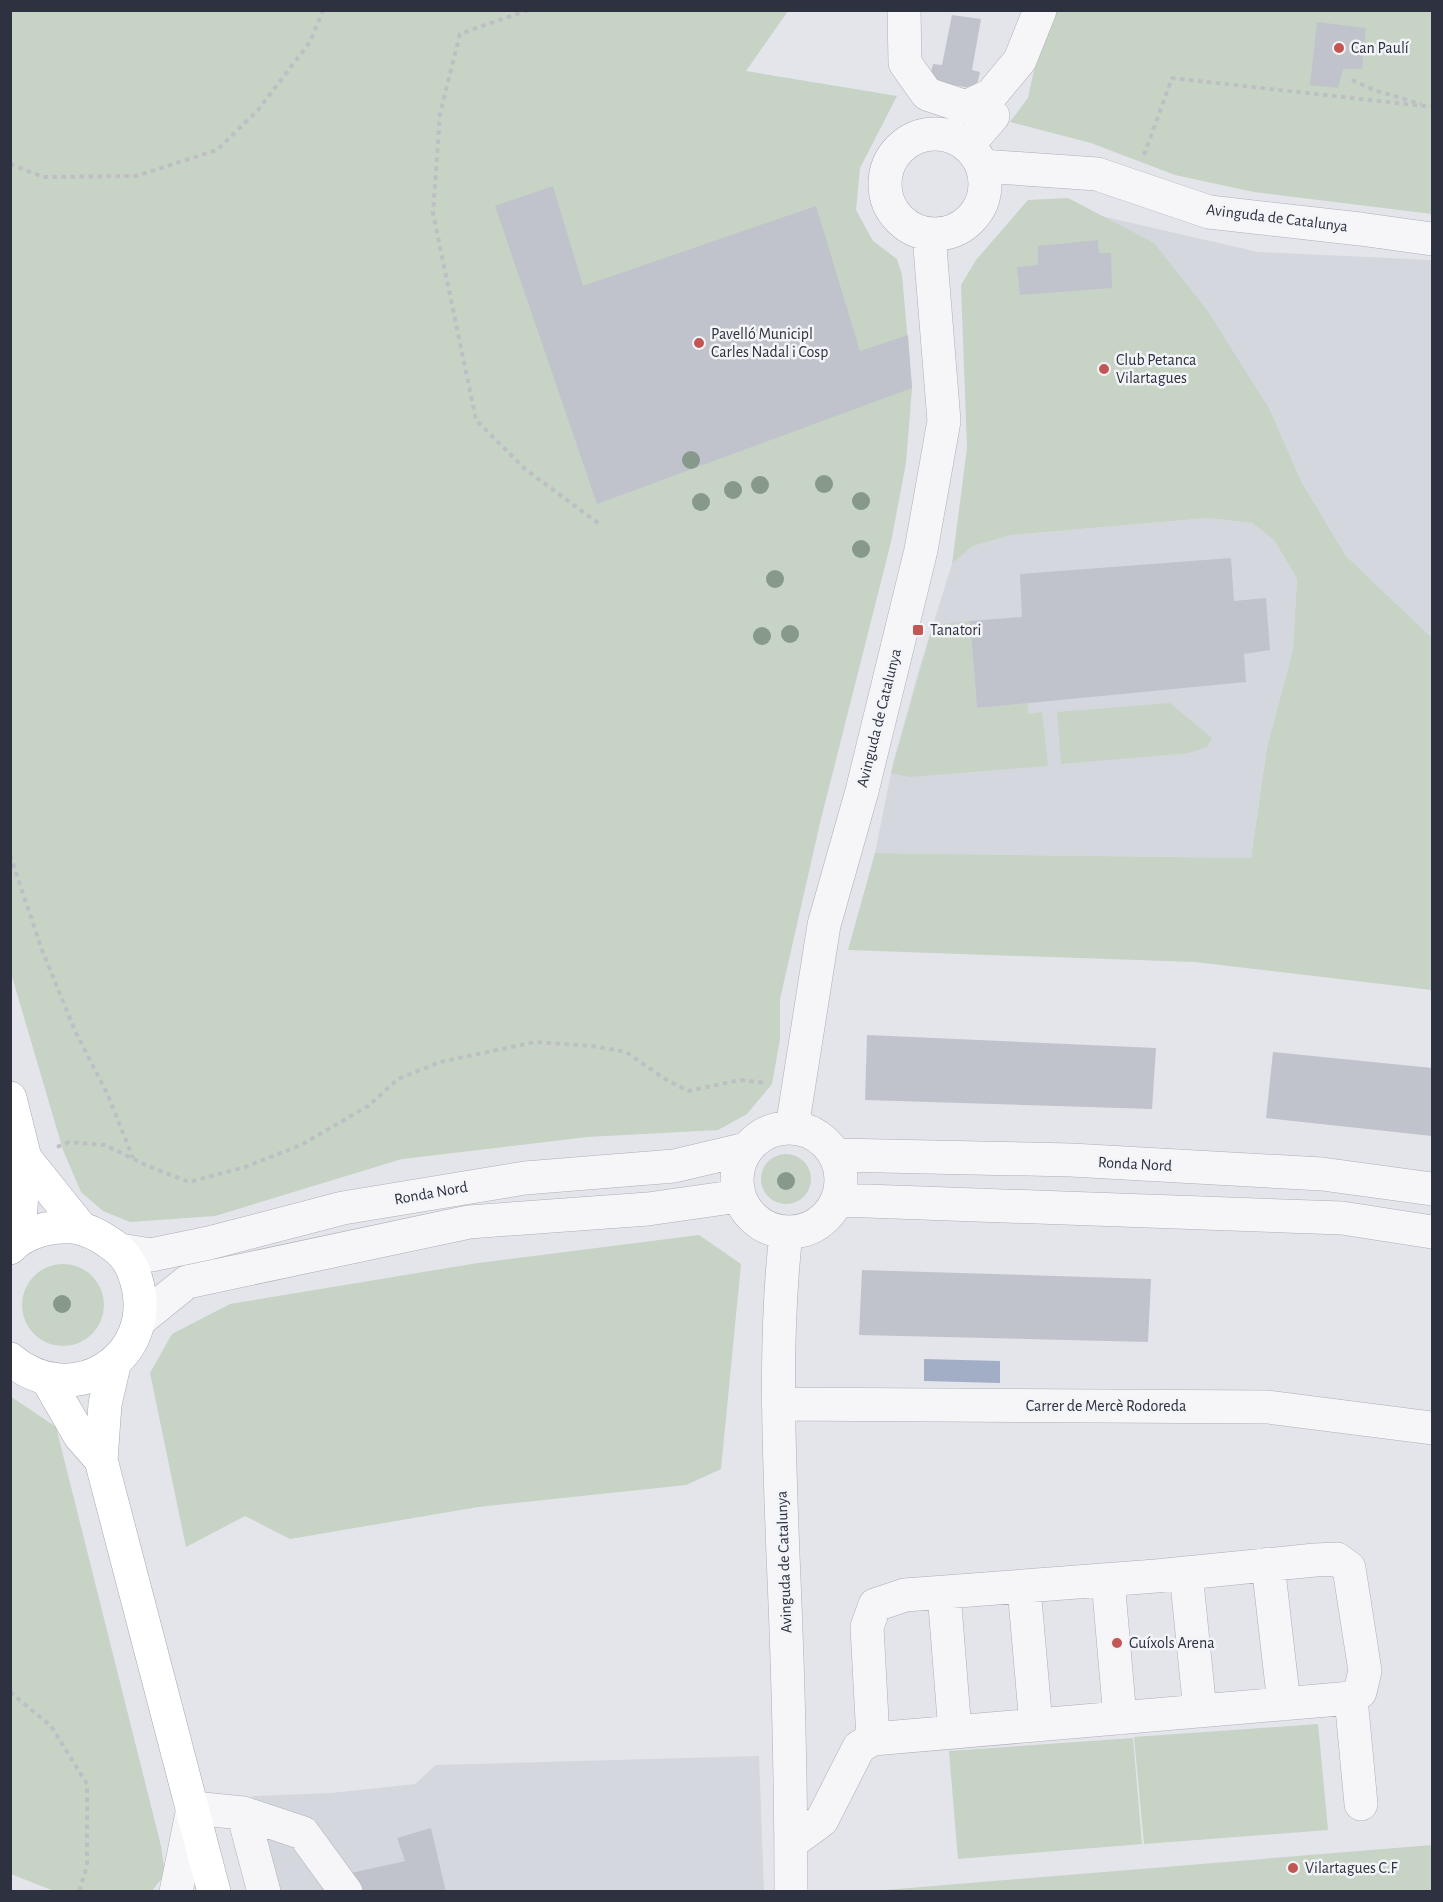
<svg xmlns="http://www.w3.org/2000/svg" width="1443" height="1902" font-family="'Alegreya Sans',sans-serif">
  <rect width="100%" height="100%" fill="#e3e5ea"/>
  <!-- built -->
  <path fill="#d5d7de" d="M1101,216L1258,252L1432,260V638L1346,556L1301,481L1270,410Z
    M1208,518L1252,523L1274,540L1297,579L1293,650L1267,747L1251,858L875,853L893,763L920,666L952,564L973,546L1011,535Z
    M759,1756L764,1891H279L252,1796L331,1793L415,1784L436,1765Z"/>
  <!-- green -->
  <path fill="#c6d3c5" d="M10,11H788L746,71L897,96L860,168L856,210L873,241L897,259L902,275L912,388L906,463L891,542L820,823L780,999V1039L772,1084L747,1114L718,1130L587,1137L402,1159L215,1216L130,1222L103,1211L81,1192L63,1150L11,973Z
    M1051,11H1432V214L1254,192L1175,175L1091,143L1010,122L1028,98L1038,51Z
    M1068,198L1154,243L1207,310L1270,410L1301,481L1346,556L1432,638V990L1195,962L848,950L875,853L1251,858L1267,747L1293,650L1297,579L1274,540L1252,523L1208,518L1011,535L973,546L952,564L967,448L961,285L976,260L1028,200Z
    M970,621L977,708L1028,703V714L1042,712L1048,766L909,777L891,773L933,625Z
    M1170,703L1212,738L1207,747L1189,753L1061,764L1057,712Z
    M761 1179a25 25 0 1 1 50 0a25 25 0 1 1-50 0Z
    M699,1235L741,1264L721,1469L686,1485L478,1507L290,1539L245,1516L186,1547L150,1373L172,1334L230,1304L478,1263Z
    M22 1305a41 41 0 1 1 82 0a41 41 0 1 1-82 0Z
    M10,1396L56,1427L161,1846L165,1874L152,1891H54L11,1874Z
    M1318,1724L1328,1830L1144,1844L1134,1737Z
    M1133,1738L1142,1844L958,1859L949,1751Z
    M1432,1845V1891H873Z"/>
  <!-- water -->
  <path fill="#a2aec6" d="M924,1359L1000,1361V1383L924,1381Z"/>
  <!-- building -->
  <path fill="#c1c3cc" d="M952,15L981,19L972,70L980,72L976,89L929,81L933,64L942,65Z
    M1317,22L1366,28L1362,69H1343L1338,88L1310,85Z
    M553,186L583,286L816,206L860,351L908,335L912,388L597,504L495,206Z
    M1098,240L1099,253H1111L1112,288L1020,295L1017,267L1038,265V246Z
    M1231,558L1234,601L1266,598L1270,650L1244,654L1246,682L977,708L970,621L1022,617L1020,574Z
    M867,1035L1156,1048L1152,1109L865,1100Z
    M1273,1052L1432,1068V1136L1266,1118Z
    M862,1270L1151,1279L1148,1342L859,1335Z
    M431,1828L446,1892H323L320,1880L405,1861L397,1838Z"/>
  <g fill="none" stroke-linecap="round" stroke-linejoin="round">
    <defs>
      <path id="minor" d="M904,10L905,63L927,94L993,116L968,145
        M966,107L991,95L1020,60L1040,10
        M885 184a50 50 0 1 1 100 0a50 50 0 1 1-100 0Z
        M982,166L1097,174L1209,212L1360,229L1432,239
        M737 1180a52 52 0 1 1 104 0a52 52 0 1 1-104 0Z
        M792,1128L824,925L862,791L921,550L944,421L929,235
        M836,1155L1071,1160L1322,1174L1432,1189
        M839,1200L1342,1218L1432,1232
        M786,1233C774,1340 779,1448 783,1555C788,1667 791,1779 791,1892
        M120,1250L151,1255L209,1243L343,1208L525,1178L674,1166L746,1149
        M140,1320L187,1282L469,1222L648,1209L739,1196
        M778,1404L1268,1407L1432,1428
        M1268,1564L1284,1704
        M1186,1573L1200,1711
        M1108,1580L1120,1718
        M1024,1588L1036,1725
        M944,1593L955,1732
        M1351,1698L1361,1804
        M243,1813L303,1833L346,1892
        M791,1843L822,1820L859,1747L873,1739L1351,1698L1360,1692L1365,1671L1349,1568L1337,1559L1315,1560L1156,1576L905,1595L875,1605L867,1627L873,1739
        M176,1892L193,1808L243,1813L264,1892"/>
      <path id="major" d="M10,1098L25,1158L20,1219L14,1244
        M25,1158L81,1228
        M10,1248C26,1231 51,1226 73,1227C89,1229 102,1237 114,1246C125,1254 133,1267 136,1279C160,1358 72,1412 10,1359
        M115,1361L105,1404L101,1460L214,1892
        M47,1379L80,1436L101,1460"/>
    </defs>
    <!-- minor casing -->
    <use href="#minor" stroke="#acafb7" stroke-width="34"/>
    <!-- major casing -->
    <use href="#major" stroke="#a4a8b4" stroke-width="34"/>
    <!-- path -->
    <path stroke="#bebfc4" stroke-width="4" stroke-dasharray="4.5 4.5" stroke-linecap="butt" d="M528,10L460,34L440,114L433,213L476,420L525,469L602,526
      M1352,80L1374,90L1421,104
      M1144,155L1172,78L1432,107
      M10,164L43,177L136,176L217,150L258,110L310,42L323,10
      M10,855L42,950L76,1033L107,1093L133,1158
      M57,1147L69,1142L105,1145L148,1166L189,1182L245,1167L301,1145L368,1106L398,1079L440,1062L535,1042L592,1046L626,1052L665,1079L688,1091L740,1080L766,1083
      M10,1692L51,1726L87,1784V1866L79,1892"/>
    <!-- minor -->
    <use href="#minor" stroke="#f6f6f8" stroke-width="33"/>
    <!-- major -->
    <use href="#major" stroke="#fff" stroke-width="33"/>
  </g>
  <!-- trees -->
  <g fill="#87998a">
    <circle cx="691" cy="460" r="9"/>
    <circle cx="824" cy="484" r="9"/>
    <circle cx="760" cy="485" r="9"/>
    <circle cx="733" cy="490" r="9"/>
    <circle cx="861" cy="501" r="9"/>
    <circle cx="701" cy="502" r="9"/>
    <circle cx="861" cy="549" r="9"/>
    <circle cx="775" cy="579" r="9"/>
    <circle cx="790" cy="634" r="9"/>
    <circle cx="762" cy="636" r="9"/>
    <circle cx="786" cy="1181" r="9"/>
    <circle cx="62" cy="1304" r="9"/>
  </g>
  <!-- markers -->
  <g fill="#c25655" stroke="#f3f4f7" stroke-width="2">
    <circle cx="1339" cy="48" r="6"/>
    <circle cx="699" cy="343" r="6"/>
    <circle cx="1104" cy="369" r="6"/>
    <rect x="912" y="624" width="12" height="12" rx="3"/>
    <circle cx="1117" cy="1643" r="6"/>
    <circle cx="1293" cy="1868" r="6"/>
  </g>
  <g text-anchor="middle" dominant-baseline="central" stroke-width="5" stroke-linejoin="round" paint-order="stroke">
    <!-- poi labels -->
    <g font-size="16" fill="#2d3140" stroke="#f3f4f7" text-anchor="start">
      <text x="1351" y="48">Can Paulí</text>
      <text x="711" y="334">Pavelló Municipl<tspan x="711" dy="18">Carles Nadal i Cosp</tspan></text>
      <text x="1116" y="360">Club Petanca<tspan x="1116" dy="18">Vilartagues</tspan></text>
      <text x="930" y="630">Tanatori</text>
      <text x="1129" y="1643">Guíxols Arena</text>
      <text x="1305" y="1868">Vilartagues C.F</text>
    </g>
    <!-- street labels -->
    <g font-size="16" fill="#2d3140" stroke="#f3f4f7">
      <text transform="translate(1277 218) rotate(7)">Avinguda de Catalunya</text>
      <text transform="translate(879 718) rotate(-76)">Avinguda de Catalunya</text>
      <text transform="translate(1135 1164) rotate(3)">Ronda Nord</text>
      <text transform="translate(431 1193) rotate(-10)">Ronda Nord</text>
      <text x="1106" y="1406">Carrer de Mercè Rodoreda</text>
      <text transform="translate(784 1562) rotate(-92)">Avinguda de Catalunya</text>
    </g>
  </g>
  <!-- border -->
  <rect width="1443" height="1902" fill="none" stroke="#2d3140" stroke-width="24"/>
</svg>
